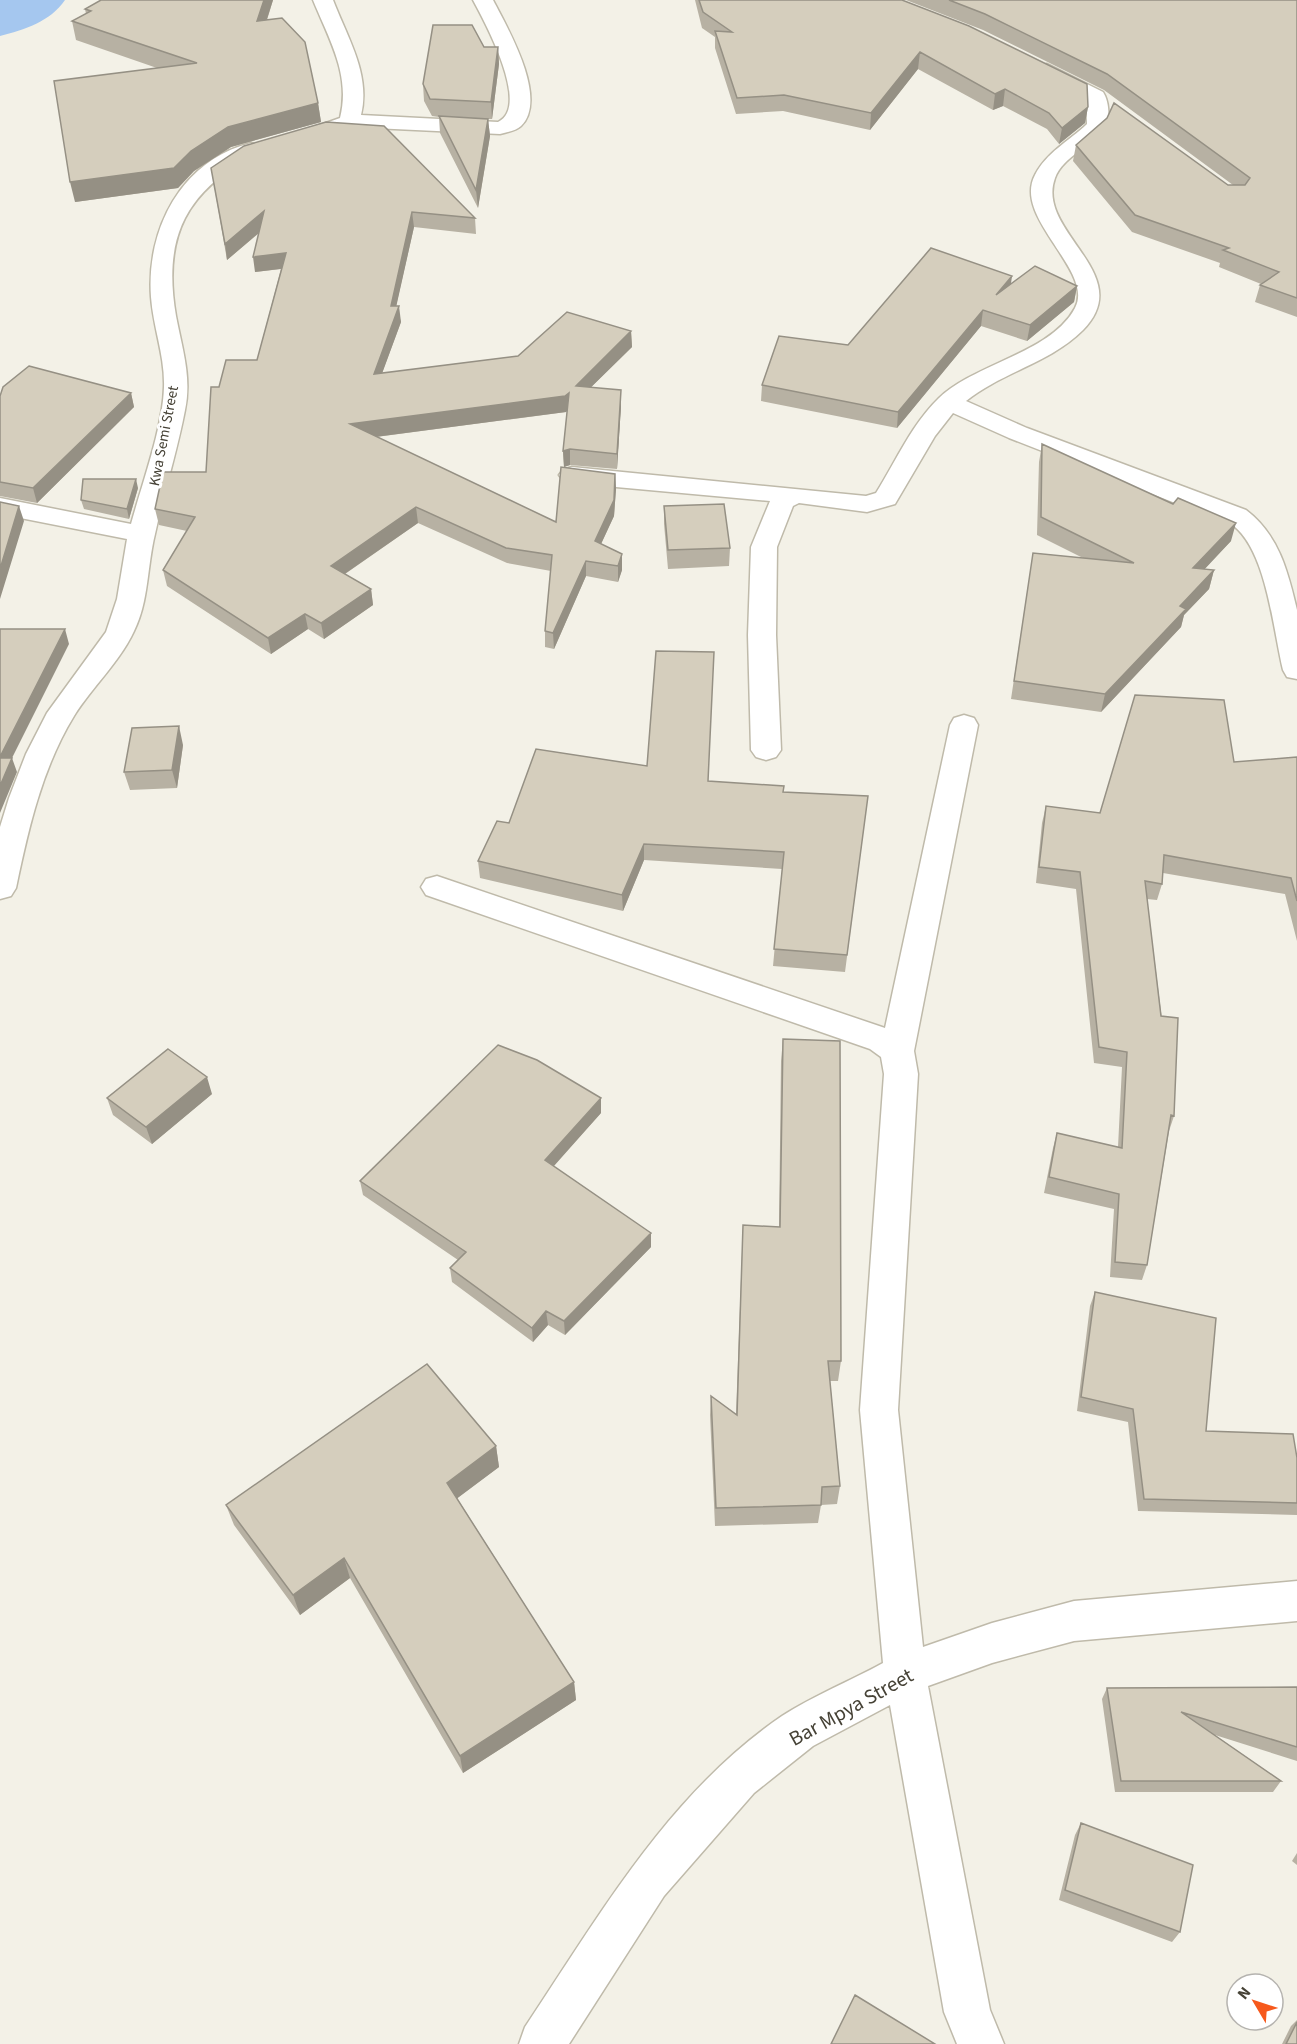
<svg xmlns="http://www.w3.org/2000/svg" width="1297" height="2044" font-family="'Source Sans 3',sans-serif">
  <rect width="100%" height="100%" fill="#f3f1e7"/>
  <g fill="none" stroke-linecap="round" stroke-linejoin="round">
    <!-- river -->
    <path fill="#a5c7ef" fill-rule="evenodd" d="M0,0H65C51,21 24,30 0,36Z"/>
    <defs>
      <path id="minor" d="M313,0H333C347,37 371,74 361,115L498,122C531,107 485,22 473,0H493C507,27 549,99 521,126C516,131 507,132 500,134L352,127L309,142H295L292,138L295,134L340,118C351,75 329,39 313,0Z
        M1047,64L1103,92C1109,101 1110,117 1106,127C1093,146 1063,156 1055,178C1035,232 1138,274 1083,330C1050,363 1002,372 966,401L1027,428L1246,510C1279,535 1288,572 1297,610V679L1287,677L1283,670C1273,629 1267,553 1234,526L1009,438L953,413L935,436L895,504L867,512L799,503L793,506L777,547L776,635L781,750L776,757L766,760L756,757L751,750L748,635L751,547L770,501L572,483L563,480L559,475L563,470L572,467L866,496L876,493C896,461 912,424 939,398C976,363 1051,353 1075,308C1095,271 1012,218 1035,175C1046,153 1069,141 1087,124L1086,99L1040,74L1037,70L1040,66Z
        M251,143L258,145L262,149L258,153C187,190 162,235 176,316C182,348 192,377 185,410C177,452 164,492 155,534C147,566 149,601 134,631C119,663 92,687 74,716C42,768 28,830 16,888L11,896L0,899V827L9,798L26,754L47,713L106,632L117,599L127,539L0,514V498L131,524C142,484 163,427 164,387C165,356 153,327 151,297C146,230 181,160 251,143Z
        M964,715L974,718L978,725L914,1051L918,1074L898,1410L923,1647L992,1623L1074,1601L1297,1581V1621L1074,1641L992,1663L928,1686L990,2010L1004,2044H957L944,2012L890,1705L813,1746L754,1793L664,1896L569,2044H519L525,2027C599,1916 669,1793 782,1716C813,1696 850,1681 883,1663L860,1410L884,1074L881,1057L870,1049L426,895L421,887L426,879L437,876L885,1028L950,725L954,718Z"/>
    </defs>
    <!-- minor casing -->
    <use href="#minor" stroke="#bfbaaa" stroke-width="3"/>
    <!-- minor -->
    <use href="#minor" fill="#fff" fill-rule="evenodd"/>
  </g>
  <!-- wall -->
  <path fill="#b7b1a3" d="M101,0H273L267,20L318,103L321,122L231,147L194,171L178,188L75,202L157,68L76,40L72,21L86,14L85,9Z
    M695,0H902L1088,107L1085,123L1059,144L1047,129L1003,106L993,110L918,69L870,130L783,111L736,114L715,48V37L702,28Z
    M906,0H1297V317L1255,302L1260,285L1261,284L1219,267L1220,263L1132,232L1073,161L1076,145L1228,185H1233L1104,90L983,30Z
    M484,47H498L499,64L492,119H488L490,136L478,208L440,133L439,117L432,116L424,101L423,84Z
    M211,168L475,218L476,234L414,227L396,306L401,322L382,373L518,356L631,331L632,347L591,387L621,406L617,469L570,465L564,467L563,451L567,411L566,412L376,437L556,522L615,474L616,489L614,516L601,544L622,570L618,582L586,576L554,649L545,647V631L551,571L507,563L418,523L345,574L371,589L373,605L324,639L308,629L271,654L167,586L163,570L187,531L159,525L155,509L206,472L219,387L257,360L281,269L255,272L259,233L227,260Z
    M1011,284L1077,286L1074,302L1027,341L981,326L897,428L761,401L762,385L848,345Z
    M131,393L134,407L37,503L0,496V396Z
    M1042,444L1231,541L1204,569L1214,570L1209,589L1184,615L1181,627L1101,712L1011,699L1033,553L1083,558L1037,535L1039,462Z
    M138,488L129,519L84,509L81,500Z
    M664,506L730,548L729,566L668,569L664,524Z
    M183,745L177,788L130,790L124,772Z
    M1297,757V941L1285,894L1163,873L1162,884L1157,900L1147,899L1174,1116L1169,1131L1147,1265L1142,1280L1110,1277L1114,1209L1044,1193L1053,1148L1057,1133L1118,1147L1122,1067L1094,1063L1076,889L1036,883L1042,823L1046,806L1100,813L1234,762Z
    M708,781L783,792L868,796L845,972L773,966L782,869L644,860L623,911L480,878L478,861L509,823Z
    M783,1039L841,1361L838,1381H830L840,1486L837,1504L821,1505L818,1523L715,1526L710,1415L711,1396L736,1414L743,1225L779,1227L781,1061Z
    M212,1094L152,1144L113,1115L107,1098Z
    M601,1113L553,1166L651,1233V1247L565,1335L548,1325L533,1342L452,1282L450,1268L458,1260L363,1195L360,1181Z
    M1095,1292L1206,1431L1297,1458V1515L1138,1511L1128,1422L1077,1411L1090,1306Z
    M496,1446L499,1467L457,1498L574,1682L576,1700L463,1773L350,1578L300,1615L234,1525L226,1505Z
    M1297,1687V1761L1215,1735L1281,1781L1273,1792H1115L1102,1699L1107,1688Z
    M1081,1823L1180,1932L1172,1942L1059,1900L1075,1835Z
    M1297,1853V1865L1292,1861Z
    M1297,2020V2044H1282L1291,2026Z"/>
  <!-- shaded-wall -->
  <path fill="#959084" d="M264,0H273L260,41L257,21Z
    M498,47L499,64L492,119L491,102Z
    M920,52L918,69L870,130L871,113Z
    M1005,89L1003,106L993,110L995,94Z
    M318,103L321,122L231,147L194,171L178,188L75,202L70,182L191,151L228,127Z
    M1088,107L1085,123L1059,144L1062,128Z
    M488,119L490,136L478,208L476,190Z
    M264,211L267,226L227,260L225,244Z
    M412,212L414,227L393,321L391,306Z
    M286,253L288,268L255,272L253,257Z
    M1012,276L1010,291L996,295Z
    M1077,286L1074,302L1027,341L1030,325Z
    M399,306L401,322L376,390L374,374Z
    M983,310L981,326L897,428L898,412Z
    M631,331L632,347L576,402V386Z
    M621,390V406L617,469V454Z
    M131,393L134,407L37,503L33,488Z
    M569,393V409L566,412L352,440L350,424Z
    M570,449V465L564,467L563,451Z
    M615,474L616,489L614,516L595,557V541Z
    M136,479L138,488L129,519L127,509Z
    M19,506L24,521L0,599V569Z
    M416,507L418,523L333,582L331,566Z
    M1236,523L1231,541L1188,587L1193,568Z
    M622,554V570L618,582V566Z
    M586,561V576L554,649L553,633Z
    M1214,570L1209,589L1184,615L1181,627L1101,712L1105,694L1180,606Z
    M371,589L373,605L324,639L321,623Z
    M305,614L308,629L271,654L268,638Z
    M65,629L69,644L12,758L17,772L0,813V757Z
    M179,726L183,745L177,788L172,770Z
    M644,844V860L623,911L622,895Z
    M207,1077L212,1094L152,1144L146,1127Z
    M601,1098V1113L546,1175L545,1160Z
    M651,1233V1247L565,1335L564,1321Z
    M546,1311L548,1325L533,1342L532,1328Z
    M496,1446L499,1467L451,1503L447,1483Z
    M344,1558L350,1578L300,1615L293,1595Z
    M574,1682L576,1700L463,1773L460,1756Z"/>
  <!-- building -->
  <path fill="#d5cebd" stroke="#959084" stroke-width="1.5" d="M101,0H264L257,21L282,18L305,42L318,103L228,127L191,151L174,168L70,182L54,81L197,63L72,21L91,11L85,9Z
    M699,0H902L969,26L1087,84L1088,107L1062,128L1049,113L1005,89L995,94L920,52L871,113L784,95L737,98L715,31L732,32L703,12Z
    M949,0H1297V298L1260,285L1279,272L1223,250L1229,248L1135,215L1076,145L1107,118L1114,103L1228,185H1245L1250,178L1107,74L985,14Z
    M433,25H472L484,47H498L491,102L430,99L423,84Z
    M439,116L488,119L476,190Z
    M326,122L384,126L475,218L412,212L391,306H399L374,374L518,356L567,312L631,331L576,386L621,390L617,454L570,449L563,451L569,393L565,396L350,424L556,522L561,467L615,474L614,500L595,541L622,554L618,566L586,561L553,633L545,631L552,555L506,548L416,507L331,566L371,589L321,623L305,614L268,638L163,570L195,517L155,509L163,472H206L211,387H219L226,360H257L286,253L253,257L264,211L225,244L211,168L244,146Z
    M931,248L1012,276L996,295L1035,266L1077,286L1030,325L983,310L898,412L762,385L779,336L848,345Z
    M29,366L131,393L33,488L0,482V396L3,387Z
    M1042,444L1173,504L1178,498L1236,523L1193,568L1214,570L1180,606L1186,609L1105,694L1014,681L1033,553L1134,563L1041,517Z
    M83,479H136L127,509L81,500Z
    M0,502L19,506L0,569Z
    M724,504L730,548L668,550L664,506Z
    M0,629H65L0,757Z
    M656,651L714,652L708,781L784,786L783,792L868,796L847,955L774,949L784,852L644,844L622,895L478,861L497,821L509,823L536,749L647,766Z
    M1135,695L1224,700L1234,762L1297,757V901L1291,878L1164,855L1162,884L1145,881L1161,1016L1178,1018L1174,1116L1171,1115L1147,1265L1115,1262L1119,1194L1049,1177L1057,1133L1122,1148L1127,1052L1099,1047L1080,872L1039,867L1046,806L1100,813Z
    M179,726L172,770L124,772L132,728Z
    M0,758H12L0,786Z
    M783,1039L840,1041L841,1361H828L840,1486L822,1487L821,1505L716,1508L711,1396L737,1415L743,1225L780,1227Z
    M498,1045L537,1060L601,1098L545,1160L651,1233L564,1321L546,1311L532,1328L450,1268L466,1252L360,1181Z
    M168,1049L207,1077L146,1127L107,1098Z
    M1095,1292L1216,1318L1206,1431L1293,1434L1297,1458V1503L1144,1499L1133,1409L1081,1397Z
    M427,1364L496,1446L447,1483L574,1682L460,1756L344,1558L293,1595L226,1505Z
    M1297,1687V1747L1181,1712L1281,1781H1121L1107,1688Z
    M1081,1823L1193,1865L1180,1932L1065,1890Z
    M855,1995L935,2044H831Z
    M1297,2022V2044H1286Z"/>
  <g text-anchor="middle" dominant-baseline="central" stroke-width="6" stroke-linejoin="round" paint-order="stroke">
    <!-- far-street labels -->
    <g font-size="15" fill="#464236" stroke="#fff">
      <text transform="translate(164 436) rotate(-79)">Kwa Semi Street</text>
    </g>
    <!-- near-street labels -->
    <g font-size="21" fill="#464236" stroke="#fff">
      <text transform="translate(851 1707) rotate(-29)">Bar Mpya Street</text>
    </g>
  </g>
  <!-- north arrow -->
  <g transform="translate(1255 2002) rotate(309)"><circle r="28" fill="#ffffff" stroke="#b5b3af" stroke-width="1.5"/>
  <path d="M0-4.5L10 22L0 15L-10 22Z" fill="#f6591c"/>
  <text y="-9" font-size="16" font-weight="bold" text-anchor="middle" fill="#464236">N</text>
  </g>
</svg>
